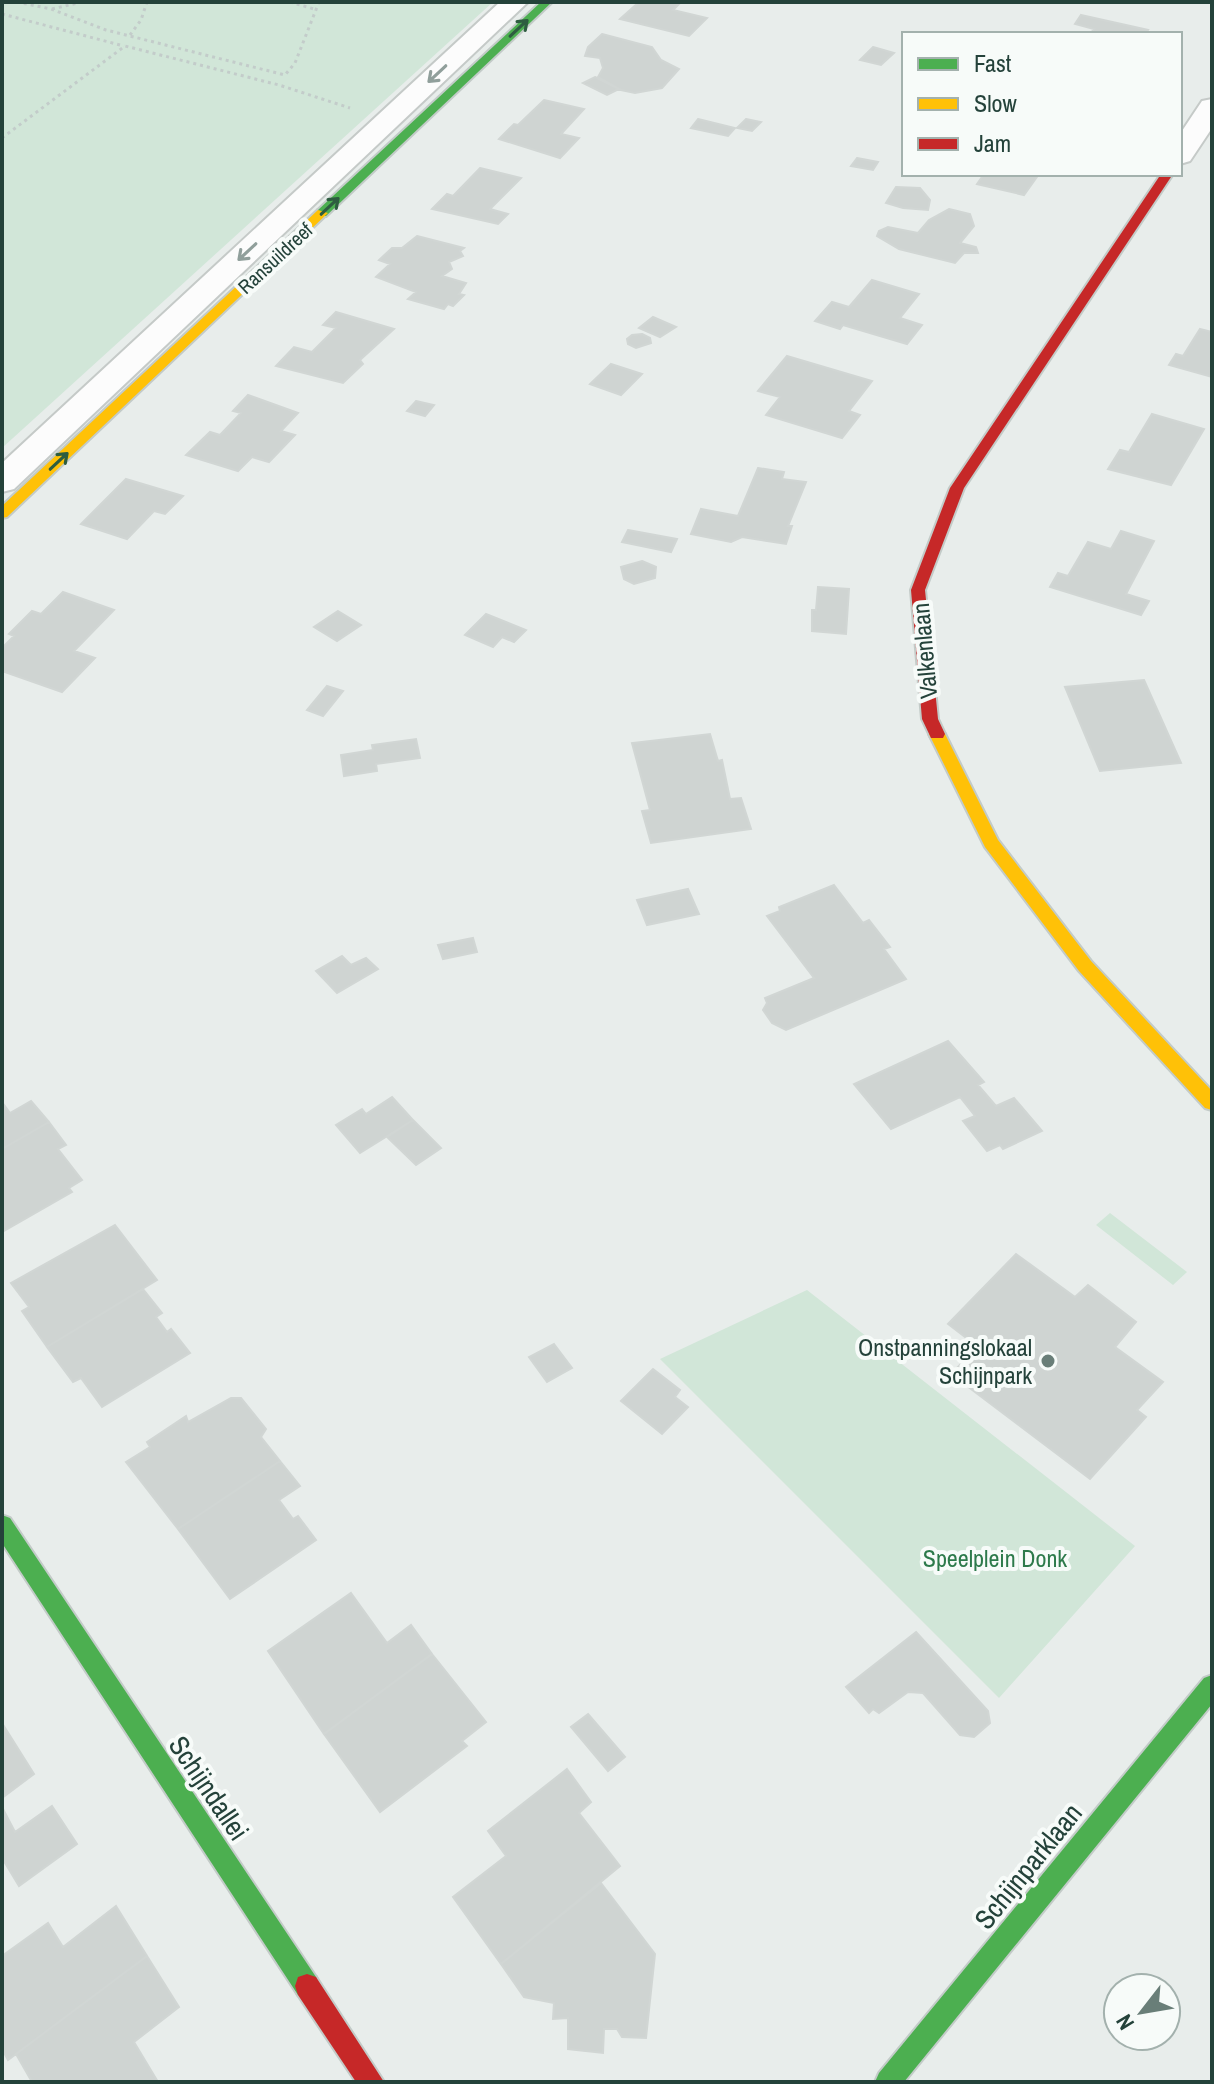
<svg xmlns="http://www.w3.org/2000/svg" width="1214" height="2084" font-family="'Archivo Narrow',sans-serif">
  <rect width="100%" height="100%" fill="#e8edeb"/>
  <!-- green -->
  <path fill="#d1e6d8" d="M2,2H493L2,448Z
    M1110,1213L1187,1272L1173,1285L1096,1225Z
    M807,1290L1135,1546L999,1698L660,1359Z"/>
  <!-- building -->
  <path fill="#cfd4d2" stroke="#d1d6d4" stroke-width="2" d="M639,2H681L673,10L707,18L689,36L620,19Z
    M1081,15L1148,30L1145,34H1090L1094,29L1075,24Z
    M602,34L652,47L661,60L679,69L662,88L635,93L621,90L598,77L603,68L600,58L585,56L588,47Z
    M873,47L894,53L881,65L860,60Z
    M595,77L619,89L607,95L583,83Z
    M544,100L584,109L561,134L579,138L560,158L499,139L514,124L518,125Z
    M698,119L735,128L728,136L691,128Z
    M746,119L761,122L752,131L737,128Z
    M857,158L878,162L873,170L851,166Z
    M480,168L521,178L490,209L508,214L498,224L432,209L447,194L453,196Z
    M984,174H1039L1024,195L977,184Z
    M896,187L920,188L930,200L928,210L903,208L886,203Z
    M949,209L970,214L974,226L960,243L976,247L978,253H964L955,263L899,249L877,236L879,231L888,227L918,233L929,220Z
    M417,236L464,248L460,251L463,256L449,262L452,269L442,276L466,283L459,294L464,295L453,306L448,304L444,309L408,299L416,292L376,277L390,264L379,260L392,248H402Z
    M872,280L919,294L900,318L922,325L907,344L843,325L840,329L815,321L832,302L849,307Z
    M336,312L394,329L360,360L363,364L343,383L276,366L294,347L312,352L336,328L323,325Z
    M653,317L676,327L660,337L639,328Z
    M1200,329L1212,332V377L1169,365L1176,354L1183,356Z
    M642,334L650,338L651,343L636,348L628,344L627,339L632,335Z
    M787,356L872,381L849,411L860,415L842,438L766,415L780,397L758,391Z
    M611,364L642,374L621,395L590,384Z
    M248,395L298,413L281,431L295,435L269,462L252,457L238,471L186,455L210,432L220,435L241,413L233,411Z
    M416,401L434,405L425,416L407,411Z
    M1152,414L1204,429L1171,485L1108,469L1120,450L1129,452Z
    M758,468L784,472L782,479L806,482L788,526H792L786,544L742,537L731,542L691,534L701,509L738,516Z
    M126,479L183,496L165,514L154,511L127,539L81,524Z
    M628,530L677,539L671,552L622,542Z
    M1121,531L1154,541L1126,594L1149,601L1141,615L1050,587L1058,573L1068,576L1088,542L1111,549Z
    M642,561L656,567L655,578L634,584L624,579L621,567Z
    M818,587L849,589L846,634L812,631V610H816Z
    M63,592L114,610L74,651L95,658L62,692L2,671V648L14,636L9,634L32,611L41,614Z
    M338,611L361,625L337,641L314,627Z
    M486,614L526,630L514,642L502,637L493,647L465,635Z
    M1144,680L1181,763L1100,771L1065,687Z
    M327,686L343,691L323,716L307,710Z
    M710,734L718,761L722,760L730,799L741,798L751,829L651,843L642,811L650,810L632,743Z
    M416,739L420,758L376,764L377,771L344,776L341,755L373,750L372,745Z
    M834,885L863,923L869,920L890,947L884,949L906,979L786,1030L772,1023L763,1010L767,1003L765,998L814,978L767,916L780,911L779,907Z
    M688,889L699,914L647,925L637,900Z
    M473,938L477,952L443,959L438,945Z
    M342,956L351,965L366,958L378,969L337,993L316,971Z
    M948,1041L984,1082L978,1085L996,1106L1014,1098L1042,1131L1003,1149L1000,1145L987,1151L963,1121L975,1116L960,1097L891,1129L854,1084Z
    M392,1097L413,1120L360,1153L336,1125L362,1109L366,1114Z
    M31,1101L49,1122L2,1149V1102L10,1113Z
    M413,1120L441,1148L416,1165L387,1137Z
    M49,1122L66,1145L58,1149L82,1180L69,1188L72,1192L2,1232V1149Z
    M115,1225L157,1280L47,1347L22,1311L29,1307L11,1283Z
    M1016,1254L1075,1297L1088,1285L1136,1322L1115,1347L1163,1382L1137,1410L1146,1417L1090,1479L951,1374L978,1347L948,1324Z
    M143,1289L162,1313L156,1317L167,1332L171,1329L190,1353L102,1407L81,1378L73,1382L47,1347Z
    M554,1344L572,1368L547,1382L529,1357Z
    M653,1369L680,1390L675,1397L688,1407L662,1434L621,1401Z
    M231,1398H241L266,1429L261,1437L280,1461L178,1529L126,1462L150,1447L147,1442L186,1416L188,1422Z
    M280,1461L300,1486L279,1500L293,1519L298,1516L316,1540L230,1599L178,1529Z
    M351,1593L387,1643L411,1625L432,1654L324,1734L268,1651Z
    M916,1632L988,1711L990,1723L974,1737L960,1735L923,1693L908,1692L879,1713L873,1709L869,1713L846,1687Z
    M432,1654L486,1722L462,1741L467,1746L380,1812L324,1734Z
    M588,1714L625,1757L608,1771L571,1727Z
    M2,1723L34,1774L2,1798Z
    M567,1769L591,1802L579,1813L620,1866L501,1964L453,1897L506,1856L488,1831Z
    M52,1806L77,1844L19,1886L2,1858V1807L15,1832Z
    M601,1883L655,1954L646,2038L622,2037L617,2029H604L603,2053L568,2049V2018L553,2019L554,2003L524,1997L501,1964Z
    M116,1906L147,1956L8,2060L2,2049V1956L48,1923L63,1947Z
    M147,1956L179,2007L134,2042L158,2082H32L16,2054Z"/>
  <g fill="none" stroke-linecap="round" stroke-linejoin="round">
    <defs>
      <path id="street" d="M500,2H528L14,489L2,492V463Z
        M1212,99V128L1190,161L1180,164V134L1202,101Z"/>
      <path id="fast" d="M541,2H552L326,216H318V210Z
        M2,1515L10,1518L316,1977L319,1986L316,1995L307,1998L298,1995L2,1543Z
        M1212,1675V1704L904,2082H875L879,2073L1204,1678Z"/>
      <path id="slow" d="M318,210L328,213L7,517L2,518V506Z
        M937,729L945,734L998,840L1091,961L1212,1091V1110L1205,1108L1079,971L985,847L929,734Z"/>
      <path id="jam" d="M1161,174H1173L964,488L925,590L938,719L945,734L943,738H931L922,719L911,590L950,488Z
        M307,1974L316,1977L384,2082H356L298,1995L295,1986L298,1977Z"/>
    </defs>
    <!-- street casing -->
    <use href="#street" stroke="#c5cac8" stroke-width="4"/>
    <!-- fast casing -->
    <use href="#fast" stroke="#c3cbc8" stroke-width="4"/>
    <!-- slow casing -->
    <use href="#slow" stroke="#c3cbc8" stroke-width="4"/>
    <!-- jam casing -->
    <use href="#jam" stroke="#c3cbc8" stroke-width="4"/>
    <!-- path -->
    <path stroke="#c3ccca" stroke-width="3" stroke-dasharray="3 4" stroke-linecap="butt" d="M17,2L51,9L106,30L285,75L295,63L319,2
      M290,2L314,9
      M52,9L82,2
      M2,14L124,46
      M130,35L141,20L147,2
      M2,138L125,46L279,85L350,108"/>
    <!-- street -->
    <use href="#street" fill="#fcfcfc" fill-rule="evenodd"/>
    <!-- fast -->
    <use href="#fast" fill="#4caf50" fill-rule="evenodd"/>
    <!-- slow -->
    <use href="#slow" fill="#ffc107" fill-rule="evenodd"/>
    <!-- jam -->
    <use href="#jam" fill="#c62828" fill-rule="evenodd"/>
  </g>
  <!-- one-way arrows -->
  <defs><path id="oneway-shaft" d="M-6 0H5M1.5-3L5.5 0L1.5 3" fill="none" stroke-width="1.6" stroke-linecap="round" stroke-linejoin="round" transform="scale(2)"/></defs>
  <g stroke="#2e5d40">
    <use href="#oneway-shaft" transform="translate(519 28) rotate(-43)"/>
    <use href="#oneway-shaft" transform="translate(330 206) rotate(-43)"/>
    <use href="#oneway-shaft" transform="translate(59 461) rotate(-43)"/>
  </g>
  <g stroke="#909f9b">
    <use href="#oneway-shaft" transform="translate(437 74) rotate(137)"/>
    <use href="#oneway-shaft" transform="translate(247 252) rotate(137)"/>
  </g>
  <!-- markers -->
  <circle fill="#697e78" stroke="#f7fbf9" stroke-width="3" cx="1048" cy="1361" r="8"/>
  <g text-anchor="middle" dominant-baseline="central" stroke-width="8" stroke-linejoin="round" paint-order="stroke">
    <!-- far-street labels -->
    <g font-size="20" fill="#24423a" stroke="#f7fbf9">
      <text transform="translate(275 258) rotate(-43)">Ransuildreef</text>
    </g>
    <!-- street labels -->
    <g font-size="24" fill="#24423a" stroke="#f7fbf9">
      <text transform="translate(924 651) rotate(-95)">Valkenlaan</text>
    </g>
    <!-- poi labels -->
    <g font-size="24" fill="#24423a" stroke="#f7fbf9" text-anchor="end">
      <text x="1032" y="1347">Onstpanningslokaal<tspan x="1032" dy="28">Schijnpark</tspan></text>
    </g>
    <!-- park labels -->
    <g font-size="24" fill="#2d7a4b" stroke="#f7fbf9">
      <text x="995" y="1558">Speelplein Donk</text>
    </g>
    <!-- near-street labels -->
    <g font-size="28" fill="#24423a" stroke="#f7fbf9">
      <text transform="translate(209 1788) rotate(56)">Schijndallei</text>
      <text transform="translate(1028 1866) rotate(-51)">Schijnparklaan</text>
    </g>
  </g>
  <!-- border -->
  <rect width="1214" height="2084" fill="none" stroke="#24423a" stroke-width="8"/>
  <!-- legend -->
  <rect x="902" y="32" width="280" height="144" fill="#f7fbf9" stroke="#a3b1ad" stroke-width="2"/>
  <rect x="918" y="58" width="40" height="12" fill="#4caf50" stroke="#a3b1ad" stroke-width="2"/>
  <text x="974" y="72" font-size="24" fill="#24423a">Fast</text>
  <rect x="918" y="98" width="40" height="12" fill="#ffc107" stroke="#a3b1ad" stroke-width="2"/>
  <text x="974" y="112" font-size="24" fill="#24423a">Slow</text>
  <rect x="918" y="138" width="40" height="12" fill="#c62828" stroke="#a3b1ad" stroke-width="2"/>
  <text x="974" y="152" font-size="24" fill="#24423a">Jam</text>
  <!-- north arrow -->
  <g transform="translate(1142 2012) rotate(239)"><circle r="38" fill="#f7fbf9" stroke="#a3b1ad" stroke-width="2"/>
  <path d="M0-6L14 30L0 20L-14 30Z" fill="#697e78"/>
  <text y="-12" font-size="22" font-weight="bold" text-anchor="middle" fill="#24423a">N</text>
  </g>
</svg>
